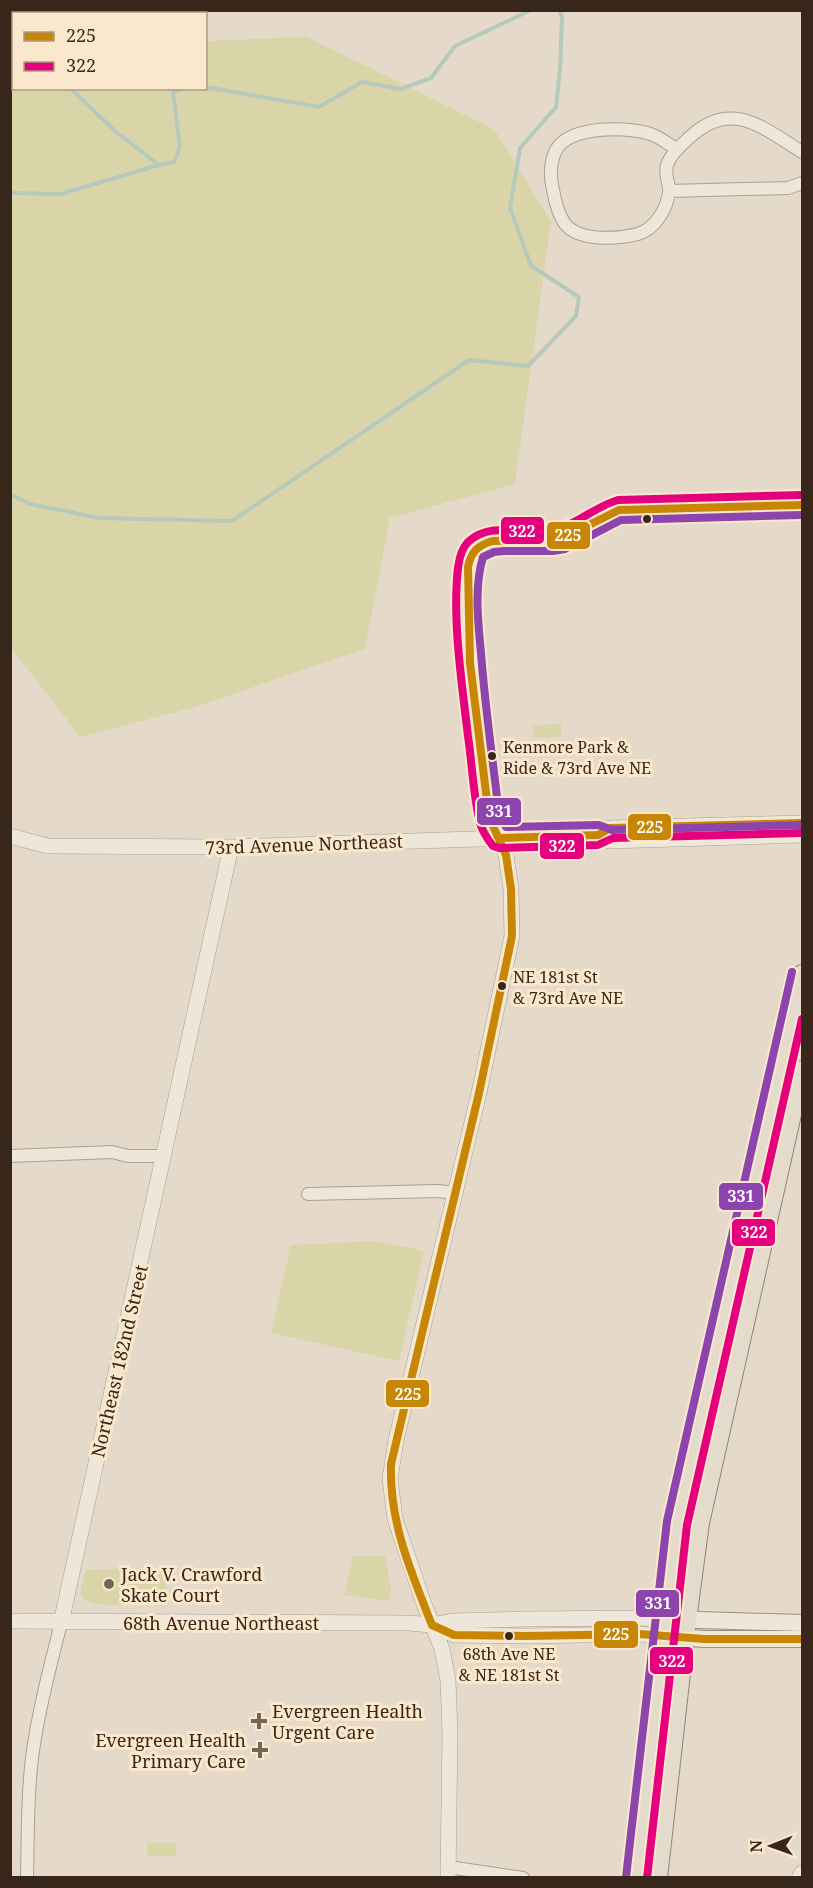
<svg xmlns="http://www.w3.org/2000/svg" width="813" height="1888" font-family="'Noto Serif',serif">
  <rect width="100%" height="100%" fill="#e5dac9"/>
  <!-- green -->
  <path fill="#d9d5a9" d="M10,11H50L51,13L14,14V88H206V41L307,37L494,129L551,221L515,484L390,518L365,649L192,708L80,737L11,648V644Z
    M561,724V737L534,738L533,725Z
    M376,1241L424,1251L399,1361L271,1333L291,1245Z
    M353,1556H385L391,1590L389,1601L344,1595Z
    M127,1568H166L165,1598L140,1596L139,1587H136L135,1605C123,1604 84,1609 81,1594C80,1587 85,1576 86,1570Z
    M147,1843H176V1856H147Z"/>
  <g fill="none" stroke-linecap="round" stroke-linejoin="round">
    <!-- stream -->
    <path stroke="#b5cabc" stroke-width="4" d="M10,45L14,46
      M206,87L319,107L362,82L401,89L431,78L455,46L531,10
      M70,88L115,131L159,165L174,162L180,147L173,92L184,88
      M10,193L61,194L159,165
      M10,494L30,504L99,518L232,521L469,360L528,366L576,316L579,297L531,266L510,208L520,148L556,107L560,70L562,17L559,10"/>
    <defs>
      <path id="minor" d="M677,149C669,145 661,138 653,135C630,126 570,125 556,150C550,162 550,177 553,190C555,201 558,214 565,224C580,242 618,239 638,234C655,229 667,209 669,192C670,183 664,176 667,165C671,154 681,145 690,137C731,99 762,127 802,152
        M669,191L788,188L802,183
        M10,1156L112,1152L128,1156H163
        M308,1194L439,1191L454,1193
        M448,1867L523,1878
        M27,1878C28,1838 27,1797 32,1758C38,1712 50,1667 61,1623"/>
      <path id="tertiary" d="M598,835L609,841L802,835
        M10,836L48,846L231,847L598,835L610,828L802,823
        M10,1621L408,1623L432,1625L452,1621L526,1619L640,1618L666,1619
        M61,1623L231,847
        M432,1625L454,1635L527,1636L639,1634L664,1636
        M448,1878L450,1734L448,1680L442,1649L424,1604L395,1519L390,1479L396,1440L479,1093L512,936L511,889L506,855L499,838
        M799,1878L802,1873"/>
      <path id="secondary" d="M666,1619L802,1623
        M664,1636L704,1639H802"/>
      <path id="primary" d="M636,1878L677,1523L802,974
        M658,1878L687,1620L700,1523L802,1070"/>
    </defs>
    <!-- minor casing -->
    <use href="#minor" stroke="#aa9f93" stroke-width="14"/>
    <!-- tertiary casing -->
    <use href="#tertiary" stroke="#aa9f93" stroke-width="16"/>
    <!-- secondary casing -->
    <use href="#secondary" stroke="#998f83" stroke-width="18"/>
    <!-- primary casing -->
    <use href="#primary" stroke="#8f8579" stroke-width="20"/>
    <!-- minor -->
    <use href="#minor" stroke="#ede6db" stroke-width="12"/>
    <!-- tertiary -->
    <use href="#tertiary" stroke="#ede6db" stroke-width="15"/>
    <!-- secondary -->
    <use href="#secondary" stroke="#ede6db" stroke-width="16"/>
    <!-- primary -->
    <use href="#primary" stroke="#e5dbcc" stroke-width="18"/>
    <defs>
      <path id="bus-1" d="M499,838L598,835L610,828L802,823
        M432,1625C411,1572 389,1522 391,1464L479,1093L512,936L511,889L506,855L489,817L470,663L468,567C471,552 477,546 492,541L561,539L619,510L802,505
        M432,1625L454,1635L527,1636L639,1634L704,1639H802"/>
      <path id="bus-2" d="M802,495L618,500C597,506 581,521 561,528C531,539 494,518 468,542C462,548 459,560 458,568C452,618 462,685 468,736C472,763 473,792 479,818C480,827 487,839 493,846L499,848L598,845L613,838L802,833
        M647,1878L687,1525L802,1019"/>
      <path id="bus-3" d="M802,825L612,830L599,825L506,827L499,814C493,761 485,707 481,653C478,622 474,587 483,557L494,552L504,551H553L565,549L621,520L802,515
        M626,1877L667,1521L792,972"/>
    </defs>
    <!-- bus-1 casing -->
    <use href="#bus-1" stroke="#f9e8cc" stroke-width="12"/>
    <!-- bus-2 casing -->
    <use href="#bus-2" stroke="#f9e8cc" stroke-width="12"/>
    <!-- bus-3 casing -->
    <use href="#bus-3" stroke="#f9e8cc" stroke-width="12"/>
    <!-- bus-1 -->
    <use href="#bus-1" stroke="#c88606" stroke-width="8"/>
    <!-- bus-2 -->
    <use href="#bus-2" stroke="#e5007d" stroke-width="8"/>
    <!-- bus-3 -->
    <use href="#bus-3" stroke="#8e44ad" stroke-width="8"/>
  </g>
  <!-- markers -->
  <g fill="#39261a" stroke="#f9e8cc" stroke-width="2">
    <circle cx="647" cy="519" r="5"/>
    <circle cx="492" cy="756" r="5"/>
    <circle cx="502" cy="986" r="5"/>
    <circle cx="509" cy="1636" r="5"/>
  </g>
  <g fill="#756557" stroke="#f9e8cc" stroke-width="2">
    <circle cx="109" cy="1584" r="6"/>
    <path d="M256 1712h6v6h6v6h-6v6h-6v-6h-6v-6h6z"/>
    <path d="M257 1741h6v6h6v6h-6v6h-6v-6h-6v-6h6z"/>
  </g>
  <g text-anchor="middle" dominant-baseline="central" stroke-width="6" stroke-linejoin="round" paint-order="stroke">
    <!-- bus labels -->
    <g font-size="16" fill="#39261a" stroke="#f9e8cc" text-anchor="start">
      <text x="503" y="747">Kenmore Park &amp;<tspan x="503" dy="21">Ride &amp; 73rd Ave NE</tspan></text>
      <text x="513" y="977">NE 181st St<tspan x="513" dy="21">&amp; 73rd Ave NE</tspan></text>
      <text x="509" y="1654" text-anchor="middle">68th Ave NE<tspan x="509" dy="21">&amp; NE 181st St</tspan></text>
    </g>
    <!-- street labels -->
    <g font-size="18" fill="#39261a" stroke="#f9e8cc">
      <text transform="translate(304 844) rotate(-2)">73rd Avenue Northeast</text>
      <text transform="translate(119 1361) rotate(-77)">Northeast 182nd Street</text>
      <text x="221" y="1623">68th Avenue Northeast</text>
    </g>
    <!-- poi labels -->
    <g font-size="18" fill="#39261a" stroke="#f9e8cc" text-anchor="start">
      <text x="121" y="1574">Jack V. Crawford<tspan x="121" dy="21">Skate Court</tspan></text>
      <text x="272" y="1711">Evergreen Health<tspan x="272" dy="21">Urgent Care</tspan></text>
      <text x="246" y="1740" text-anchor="end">Evergreen Health<tspan x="246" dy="21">Primary Care</tspan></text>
    </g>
  </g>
  <g stroke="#f9e8cc" stroke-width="2">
    <rect x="500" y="516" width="45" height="29" rx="6" fill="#e5007d"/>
    <rect x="546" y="521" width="45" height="29" rx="6" fill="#c88606"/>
    <rect x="476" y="797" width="46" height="29" rx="6" fill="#8e44ad"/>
    <rect x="627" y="813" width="45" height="28" rx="6" fill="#c88606"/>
    <rect x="539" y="832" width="46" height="28" rx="6" fill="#e5007d"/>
    <rect x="718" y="1182" width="46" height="29" rx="6" fill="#8e44ad"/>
    <rect x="731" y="1218" width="45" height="29" rx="6" fill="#e5007d"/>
    <rect x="385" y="1379" width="45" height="29" rx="6" fill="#c88606"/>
    <rect x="635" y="1589" width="45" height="29" rx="6" fill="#8e44ad"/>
    <rect x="593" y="1620" width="46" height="29" rx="6" fill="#c88606"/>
    <rect x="649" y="1646" width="45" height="29" rx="6" fill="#e5007d"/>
  </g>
  <g font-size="16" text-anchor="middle" font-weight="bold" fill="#fff">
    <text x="522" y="537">322</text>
    <text x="568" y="541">225</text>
    <text x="499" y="817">331</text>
    <text x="650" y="833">225</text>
    <text x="562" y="852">322</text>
    <text x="741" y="1202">331</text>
    <text x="754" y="1238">322</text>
    <text x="408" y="1400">225</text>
    <text x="658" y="1609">331</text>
    <text x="616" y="1640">225</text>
    <text x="672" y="1667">322</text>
  </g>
  <!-- border -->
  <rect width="813" height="1888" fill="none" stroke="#39261a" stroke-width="24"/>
  <!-- legend -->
  <rect x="12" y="12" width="195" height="78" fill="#f9e8cc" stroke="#ac9a85" stroke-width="1.5"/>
  <rect x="24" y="32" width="30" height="9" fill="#c88606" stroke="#ac9a85" stroke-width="1.5"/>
  <text x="66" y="42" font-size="18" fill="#39261a">225</text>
  <rect x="24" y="62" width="30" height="9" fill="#e5007d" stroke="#ac9a85" stroke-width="1.5"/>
  <text x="66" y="72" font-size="18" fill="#39261a">322</text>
  <!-- north arrow -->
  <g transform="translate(771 1846) rotate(269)" stroke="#f9e8cc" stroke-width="4.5" paint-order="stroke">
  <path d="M0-4.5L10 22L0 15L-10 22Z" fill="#39261a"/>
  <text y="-9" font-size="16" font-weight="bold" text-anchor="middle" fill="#39261a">N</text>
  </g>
</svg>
